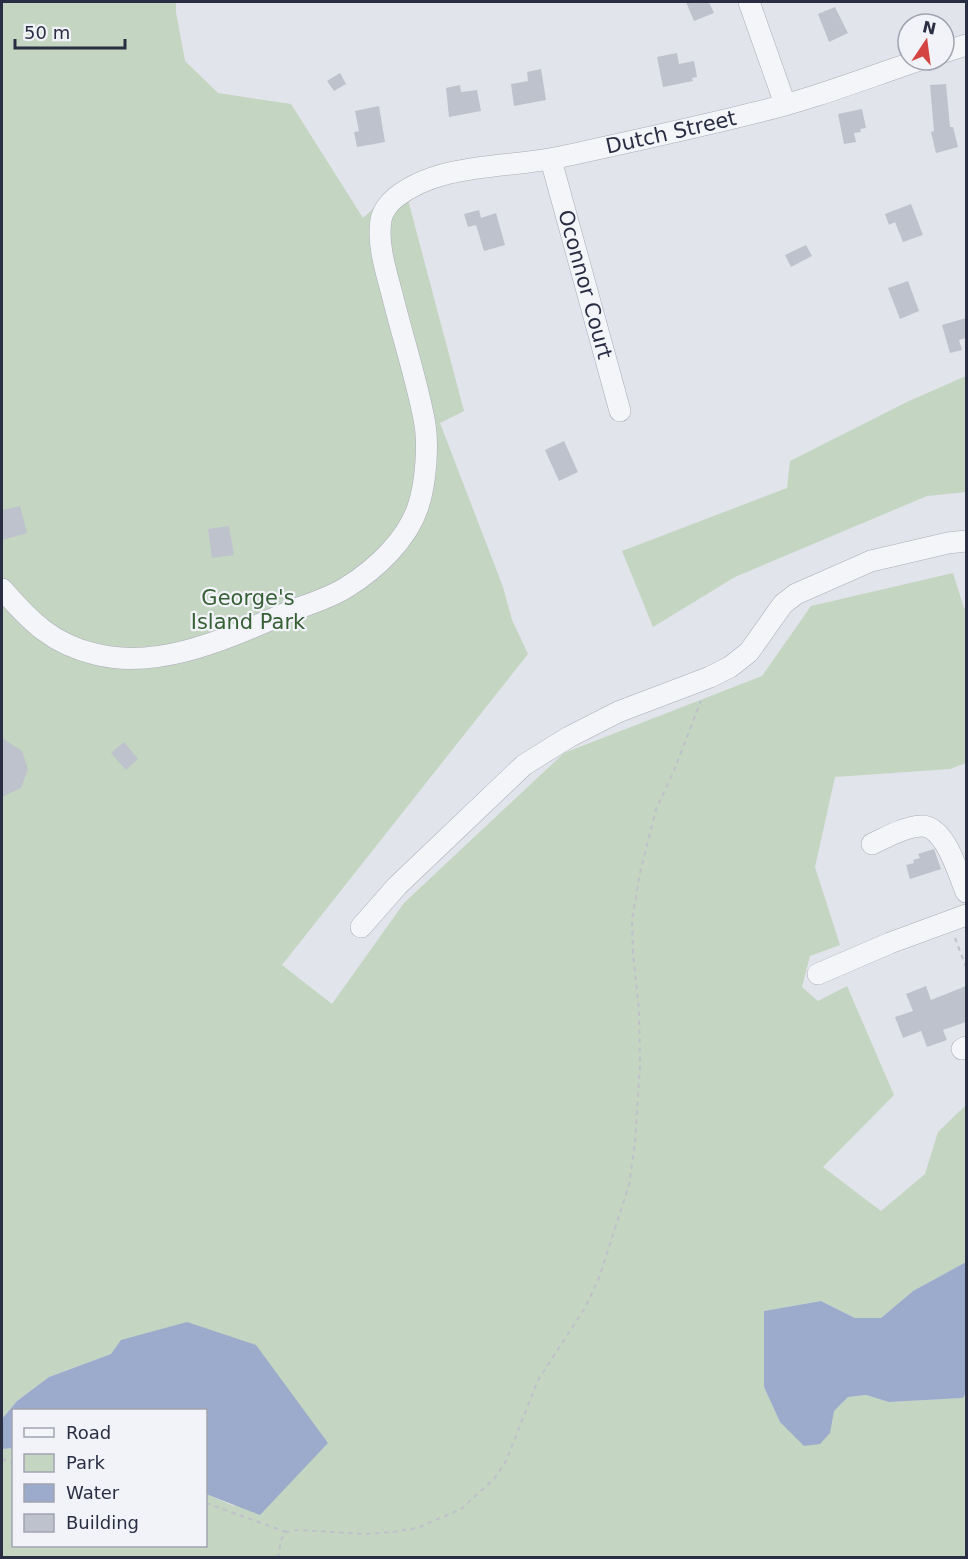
<svg xmlns="http://www.w3.org/2000/svg" width="968" height="1559" font-family="'DejaVu Sans',sans-serif">
  <rect width="100%" height="100%" fill="#e1e4ea"/>
  <!-- green -->
  <path fill="#c4d5c2" d="M2,2H176V12L185,61L218,93L291,104L363,218L403,181L464,411L440,423L503,587L512,620L528,654L282,965L332,1004L404,903L564,753L762,676L811,606L953,573L964,608L966,609V763L950,769L835,777L815,867L840,945L810,956L802,987L818,1001L847,986L894,1095L823,1167L881,1211L925,1174L938,1132L966,1105V1262L913,1291L881,1318H855L821,1301L764,1311V1387L780,1422L834,1411L848,1397L866,1395L889,1402L963,1398L966,1393V1557H2V1449L13,1448L14,1546H206V1494L234,1506L328,1443L111,1354L49,1377L17,1401L2,1419Z
    M966,376V492L927,496L735,577L653,627L622,551L787,488L790,461L909,401Z"/>
  <!-- water -->
  <path fill="#9cabcb" d="M966,1262V1393L963,1398L889,1402L866,1395L848,1397L834,1411L830,1433L820,1444L804,1446L780,1422L764,1387V1311L821,1301L855,1318H881L913,1291Z
    M187,1322L256,1345L328,1443L260,1515L206,1494V1410H14L13,1448L2,1449V1419L17,1401L49,1377L111,1354L121,1340Z"/>
  <!-- building -->
  <path fill="#bec2cd" d="M686,2H709L714,13L694,21Z
    M835,7L848,33L829,42L818,14Z
    M677,53L679,64L694,61L697,77L692,78L693,81L663,87L657,57Z
    M541,69L546,100L514,106L511,84L528,81L527,72Z
    M340,73L346,84L334,91L327,81Z
    M946,84L950,127H953L958,147L936,153L931,132L934,131L930,85Z
    M460,85L461,92L477,90L481,111L449,117L446,88Z
    M379,106L385,142L357,147L354,132L359,131L355,111Z
    M862,109L866,128L860,129L861,132L854,133L856,142L844,144L838,114Z
    M911,204L923,235L903,242L895,222L889,225L885,214Z
    M479,210L481,218L496,213L505,245L484,251L476,225L468,227L464,214Z
    M806,245L812,256L791,267L785,255Z
    M908,281L919,311L900,319L888,288Z
    M966,318V338L959,340L962,350L950,353L942,325Z
    M564,441L578,472L559,481L545,450Z
    M20,506L27,533L2,540V510Z
    M229,526L234,555L212,558L208,529Z
    M2,738L22,751L28,769L21,788L2,797Z
    M124,742L138,759L126,770L111,753Z
    M934,849L941,869L910,879L906,865L914,863L913,860L920,858L918,854Z
    M926,986L931,1000L966,986V1022L943,1030L947,1040L927,1047L921,1031L903,1038L895,1017L913,1011L906,994Z"/>
  <g fill="none" stroke-linecap="round" stroke-linejoin="round">
    <defs>
      <g id="minor">
        <path d="M749,2L785,104"/>
        <path d="M944,52L966,45"/>
        <path id="s1" d="M551,160L620,411"/>
        <path id="s2" d="M2,589C30,621 52,644 95,654C160,671 232,636 291,611C309,604 330,598 347,587C376,569 407,540 418,507C426,483 429,443 424,419C416,377 402,335 392,294C386,271 377,244 381,220C382,212 389,203 395,198C441,161 510,169 565,156C629,142 694,128 758,112C813,99 866,78 920,60"/>
        <path d="M872,844C887,837 904,827 921,826C945,825 958,873 966,892"/>
        <path d="M361,927L397,886L524,765L569,737L618,712L710,677L730,667L749,652L783,604L796,594L871,561L948,543L966,541"/>
        <path d="M818,974L890,943L966,915"/>
        <path d="M962,1049L966,1047"/>
      </g>
    </defs>
    <!-- minor casing -->
    <use href="#minor" stroke="#aaadb8" stroke-width="22"/>
    <!-- path -->
    <path stroke="#bfc1ca" stroke-width="2" stroke-dasharray="4.5 4.5" stroke-linecap="butt" d="M955,938L966,967
      M2,1459L14,1464
      M206,1503L286,1532
      M278,1558L281,1540L286,1532L298,1530L367,1534L393,1532L417,1528L461,1509L495,1478L506,1461L538,1380L585,1308L599,1278L629,1185L635,1143L640,1064L639,1010L633,953L632,920L640,873L656,809L673,773L701,701"/>
    <!-- minor -->
    <use href="#minor" stroke="#f4f5f9" stroke-width="21"/>
  </g>
  <g text-anchor="middle" dominant-baseline="central" stroke-width="4.5" stroke-linejoin="round" paint-order="stroke">
    <!-- street labels -->
    <g font-size="21" fill="#292e43" stroke="#f1f3f8">
      <text stroke="none"><textPath href="#s2" startOffset="1096">Dutch Street</textPath></text>
      <text stroke="none"><textPath href="#s1" startOffset="129">Oconnor Court</textPath></text>
    </g>
    <!-- park labels -->
    <g font-size="21" fill="#375f36" stroke="#f1f3f8">
      <text x="248" y="598">George's<tspan x="248" dy="24">Island Park</tspan></text>
    </g>
  </g>
  <!-- border -->
  <rect width="968" height="1559" fill="none" stroke="#292e43" stroke-width="6"/>
  <!-- legend -->
  <rect x="12" y="1409" width="195" height="138" fill="#f1f3f8" stroke="#a1a4b0" stroke-width="1.5"/>
  <rect x="24" y="1428" width="30" height="9" fill="#f4f5f9" stroke="#a1a4b0" stroke-width="1.5"/>
  <text x="66" y="1439" font-size="18" fill="#292e43">Road</text>
  <rect x="24" y="1454" width="30" height="18" fill="#c4d5c2" stroke="#a1a4b0" stroke-width="1.5"/>
  <text x="66" y="1469" font-size="18" fill="#292e43">Park</text>
  <rect x="24" y="1484" width="30" height="18" fill="#9cabcb" stroke="#a1a4b0" stroke-width="1.5"/>
  <text x="66" y="1499" font-size="18" fill="#292e43">Water</text>
  <rect x="24" y="1514" width="30" height="18" fill="#bec2cd" stroke="#a1a4b0" stroke-width="1.5"/>
  <text x="66" y="1529" font-size="18" fill="#292e43">Building</text>
  <!-- north arrow -->
  <g transform="translate(926 42) rotate(13)"><circle r="28" fill="#f1f3f8" stroke="#a1a4b0" stroke-width="1.5"/>
  <path d="M0-4.5L10 22L0 15L-10 22Z" fill="#d34443"/>
  <text y="-9" font-size="16" font-weight="bold" text-anchor="middle" fill="#292e43">N</text>
  </g>
  <!-- scale -->
  <path d="M15 39v9h110v-9" fill="none" stroke="#292e43" stroke-width="3"/>
  <text x="24" y="39" font-size="18" fill="#292e43" stroke="#f1f3f8" stroke-width="4.5" paint-order="stroke">50 m</text>
</svg>
